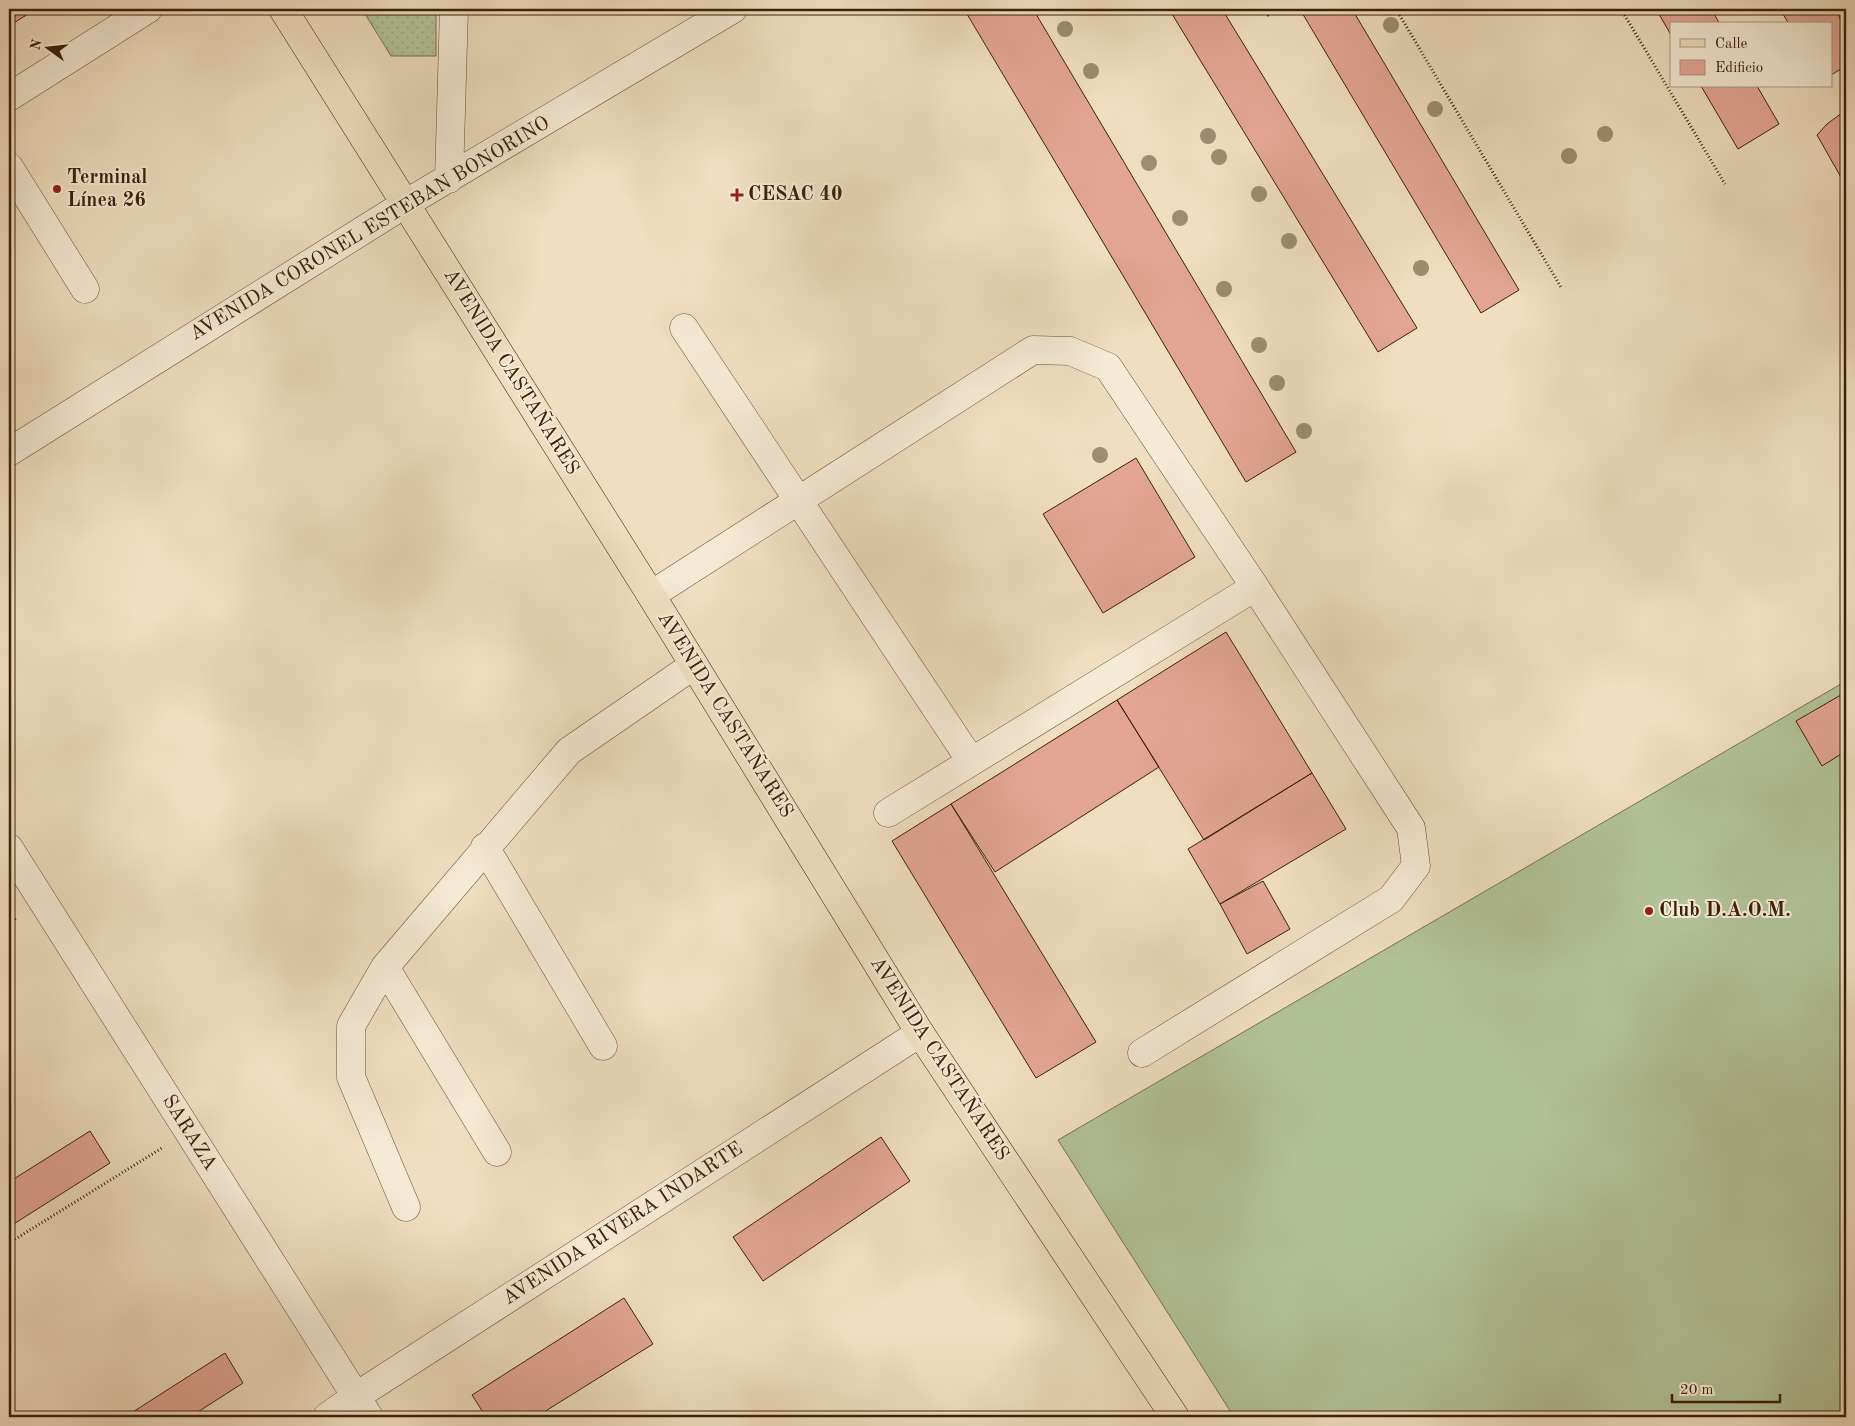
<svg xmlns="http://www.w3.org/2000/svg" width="1855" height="1426" font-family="'Old Standard TT',serif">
  <defs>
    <pattern id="park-dots" width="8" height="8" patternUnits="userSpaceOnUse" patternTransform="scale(1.25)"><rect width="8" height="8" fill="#b2c297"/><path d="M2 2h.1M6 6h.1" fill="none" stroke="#9aa681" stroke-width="1.8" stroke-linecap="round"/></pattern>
  </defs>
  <rect width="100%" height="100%" fill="#efdebf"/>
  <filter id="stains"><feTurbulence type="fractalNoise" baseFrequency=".004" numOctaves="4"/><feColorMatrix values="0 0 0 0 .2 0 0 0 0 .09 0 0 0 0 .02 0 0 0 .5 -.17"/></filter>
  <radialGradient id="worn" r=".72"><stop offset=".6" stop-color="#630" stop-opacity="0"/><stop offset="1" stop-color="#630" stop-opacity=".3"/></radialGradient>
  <!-- grass -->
  <path fill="#b2c297" stroke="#787150" d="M1846,681V1417H1234L1058,1140Z"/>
  <!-- park -->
  <path fill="url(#park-dots)" stroke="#787150" d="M362,9H436V56H391Z"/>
  <!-- building -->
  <path fill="#e2a592" stroke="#3d2009" d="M9,9H36L9,26Z
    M964,9H1033L1296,452L1246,482Z
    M1169,9H1222L1417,328L1378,352Z
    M1306,9H1352L1519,290L1481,313L1301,11Z
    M1656,9H1711L1720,24H1671V35Z
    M1780,9H1835L1846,29V66L1831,75V24H1789Z
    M1701,86H1757L1779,124L1738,149Z
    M1846,110V186L1817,135L1827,124Z
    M1136,458L1195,557L1103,613L1043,514Z
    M1226,632L1312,773L1204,840L1117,700Z
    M1846,692V751L1822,766L1796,721Z
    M1117,700L1159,767L995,872L951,804Z
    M1312,773L1346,829L1220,904L1188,849Z
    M951,804L1096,1042L1036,1078L892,841Z
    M1263,881L1290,929L1247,954L1220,904Z
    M90,1131L110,1163L9,1227V1182Z
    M881,1137L910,1181L763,1281L733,1237Z
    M624,1298L653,1344L536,1417H486L472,1395Z
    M225,1353L243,1383L190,1417H125Z"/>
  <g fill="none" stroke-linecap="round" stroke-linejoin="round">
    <defs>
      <path id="minor" d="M9,97L148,9
        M9,167L85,289
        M449,179L454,9
        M684,328L971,761
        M9,452L405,204L733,9
        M651,595L1033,350L1070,351L1108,367L1255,587L1411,828L1416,866L1391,899L1142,1053
        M888,813L1255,587
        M485,847L603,1046
        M9,848L369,1417
        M385,967L497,1152
        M406,1207L351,1077V1026L385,967L569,751L694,665
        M327,1417L355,1397L920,1033"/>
      <path id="major" d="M283,9L651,595L920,1033L1175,1417"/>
    </defs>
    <!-- minor casing -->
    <use href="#minor" stroke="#6a5036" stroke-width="29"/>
    <!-- major casing -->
    <use href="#major" stroke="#3d2009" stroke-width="29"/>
    <!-- path -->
    <path stroke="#3d2009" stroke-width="3" stroke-dasharray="1 2.5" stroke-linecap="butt" d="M1264,9L1268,15L1277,9
      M1396,9L1562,289
      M1621,9L1725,184
      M9,923L17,918
      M9,1243L162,1148"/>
    <!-- minor -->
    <use href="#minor" stroke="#f5ead5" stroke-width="28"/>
    <!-- major -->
    <use href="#major" stroke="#efdebf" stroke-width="28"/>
  </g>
  <!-- trees -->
  <g fill="#9d8c6e">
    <circle cx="1391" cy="25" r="8"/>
    <circle cx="1065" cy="29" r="8"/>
    <circle cx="1091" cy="71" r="8"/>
    <circle cx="1435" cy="109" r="8"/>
    <circle cx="1605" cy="134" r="8"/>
    <circle cx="1208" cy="136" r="8"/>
    <circle cx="1569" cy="156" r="8"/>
    <circle cx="1219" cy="157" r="8"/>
    <circle cx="1149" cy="163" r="8"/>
    <circle cx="1259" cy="194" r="8"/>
    <circle cx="1180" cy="218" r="8"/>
    <circle cx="1289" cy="241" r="8"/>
    <circle cx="1421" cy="268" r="8"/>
    <circle cx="1224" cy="289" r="8"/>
    <circle cx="1259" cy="345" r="8"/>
    <circle cx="1277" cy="383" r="8"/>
    <circle cx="1304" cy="431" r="8"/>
    <circle cx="1100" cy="455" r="8"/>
  </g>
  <!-- markers -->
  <g fill="#8f2418" stroke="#f5ead5" stroke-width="2">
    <circle cx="57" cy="189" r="5"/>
    <path d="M734.5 187.5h5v5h5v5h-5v5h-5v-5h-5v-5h5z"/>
    <circle cx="1649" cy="911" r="5"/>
  </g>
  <g text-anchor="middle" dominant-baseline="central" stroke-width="4" stroke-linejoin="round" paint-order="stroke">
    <!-- poi labels -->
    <g font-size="20" font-weight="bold" fill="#3d2009" stroke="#f5ead5" text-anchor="start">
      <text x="67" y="178">Terminal<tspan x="67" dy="23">Línea 26</tspan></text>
      <text x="748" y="195">CESAC 40</text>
      <text x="1659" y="911">Club D.A.O.M.</text>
    </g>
    <!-- street labels -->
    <g font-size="20" fill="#3d2009" stroke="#f5ead5">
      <text transform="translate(370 229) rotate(-31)">AVENIDA CORONEL ESTEBAN BONORINO</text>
      <text transform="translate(511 372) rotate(58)">AVENIDA CASTAÑARES</text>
      <text transform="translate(725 715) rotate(58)">AVENIDA CASTAÑARES</text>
      <text transform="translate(939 1059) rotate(57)">AVENIDA CASTAÑARES</text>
      <text transform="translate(189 1133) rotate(58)">SARAZA</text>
      <text transform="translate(623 1224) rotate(-33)">AVENIDA RIVERA INDARTE</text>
    </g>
  </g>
  <!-- margin -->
  <rect width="1855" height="1426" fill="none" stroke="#efdebf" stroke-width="30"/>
  <rect x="10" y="10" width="1835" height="1406" fill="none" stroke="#3d2009" stroke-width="2.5"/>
  <rect x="15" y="15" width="1825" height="1396" fill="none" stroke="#3d2009"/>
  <!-- legend -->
  <rect x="1670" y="22" width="162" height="65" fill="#f5ead5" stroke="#ab9983"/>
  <rect x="1680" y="39" width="25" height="8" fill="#efdebf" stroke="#ab9983"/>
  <text x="1715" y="48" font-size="15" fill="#3d2009">Calle</text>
  <rect x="1680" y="60" width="25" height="15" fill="#e2a592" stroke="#ab9983"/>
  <text x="1715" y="72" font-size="15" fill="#3d2009">Edificio</text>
  <!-- north arrow -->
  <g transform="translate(48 48) rotate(285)" stroke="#f5ead5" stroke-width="4" paint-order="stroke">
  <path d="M0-4L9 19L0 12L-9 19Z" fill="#3d2009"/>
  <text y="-8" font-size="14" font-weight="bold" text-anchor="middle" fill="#3d2009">N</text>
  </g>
  <!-- scale -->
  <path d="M1672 1394v8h108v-8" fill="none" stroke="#3d2009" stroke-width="2.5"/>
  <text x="1680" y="1394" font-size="15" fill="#3d2009" stroke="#f5ead5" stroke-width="4" paint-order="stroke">20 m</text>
  <rect width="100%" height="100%" filter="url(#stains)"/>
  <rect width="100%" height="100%" fill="url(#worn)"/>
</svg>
